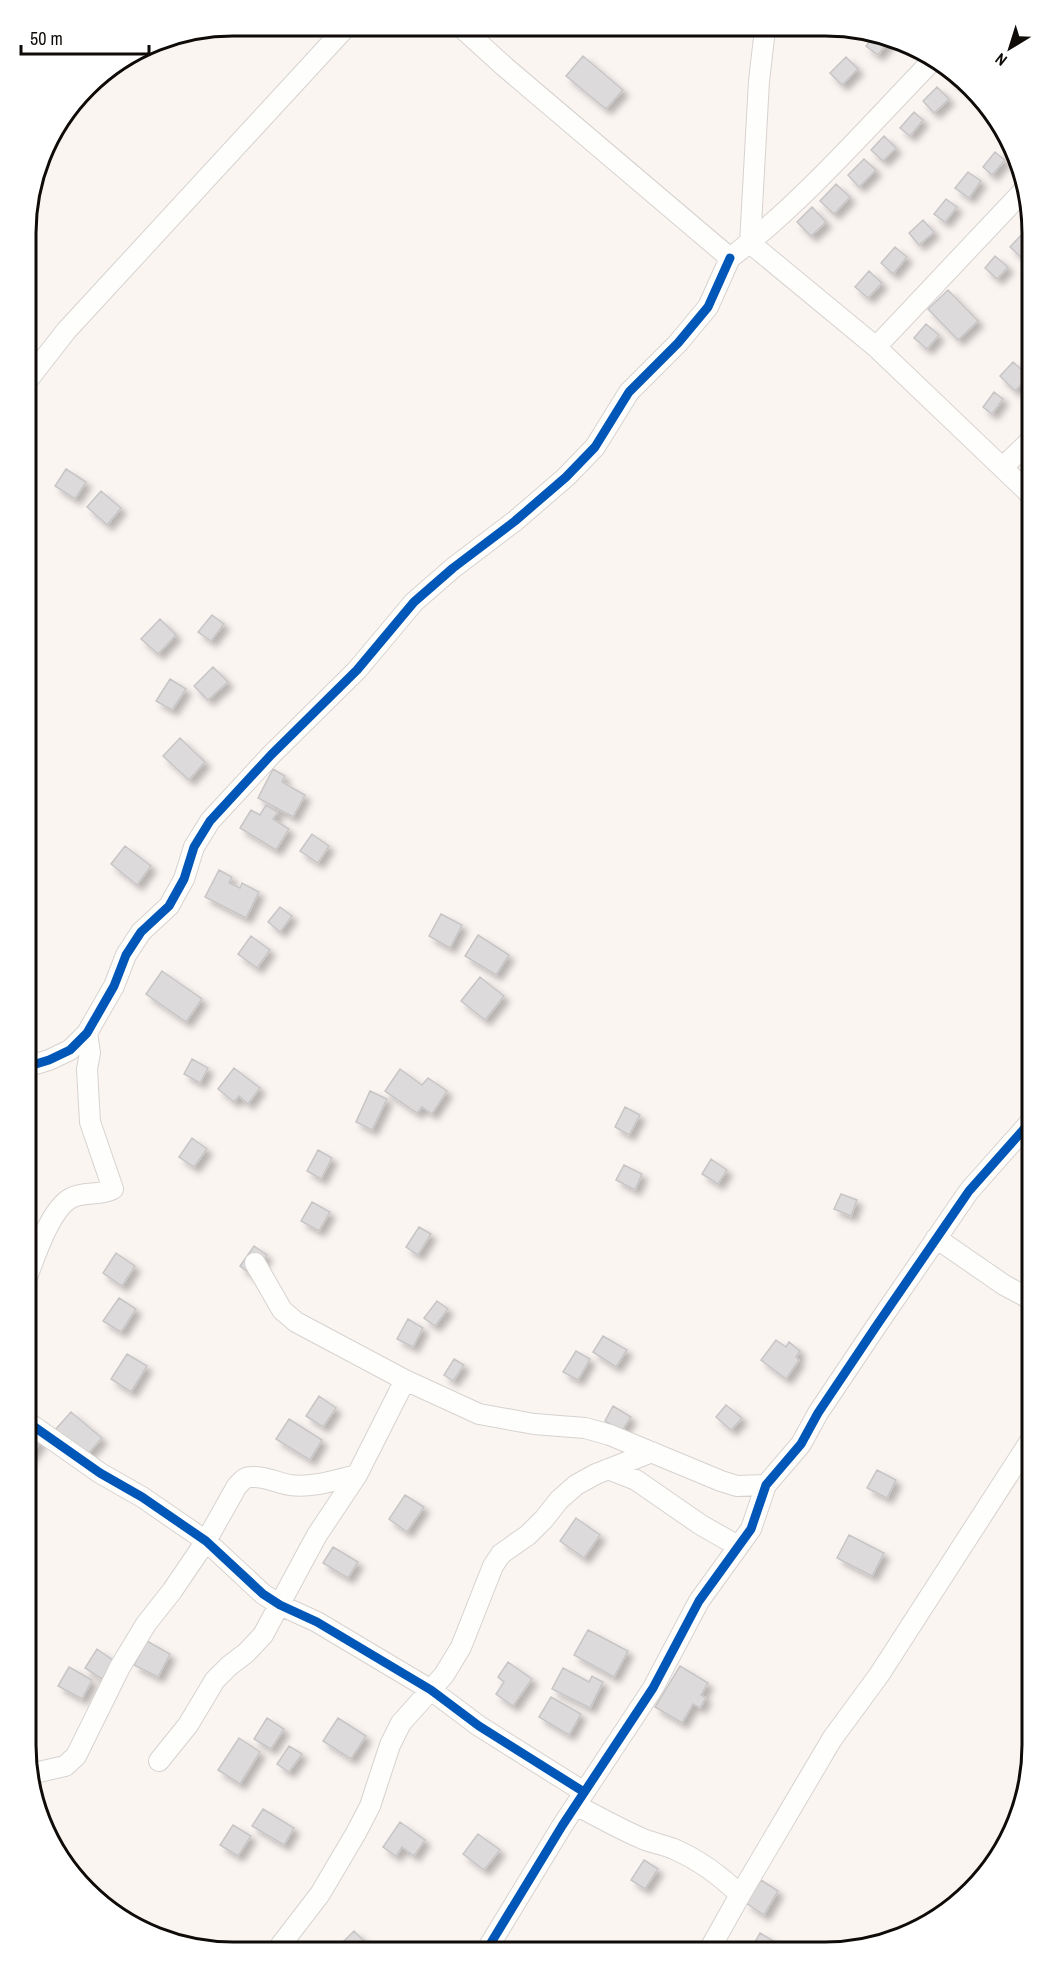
<svg xmlns="http://www.w3.org/2000/svg" width="1058" height="1978" font-family="'Archivo Narrow',sans-serif">
  <defs>
    <filter id="shadow"><feDropShadow dx="5.5" dy="5.5" stdDeviation="3" flood-color="#0004"/></filter>
  </defs>
  <rect width="100%" height="100%" fill="#fbf5f2"/>
  <!-- building -->
  <path fill="#dcdada" stroke="#c8c5c6" stroke-width="1.5" filter="url(#shadow)" d="M875,34L889,41L878,55L866,46Z
    M583,56L623,90L606,109L566,76Z
    M846,57L858,69L842,85L830,73Z
    M950,71L963,80L958,85L947,74Z
    M937,87L949,99L934,113L923,101Z
    M914,112L923,120L910,136L900,128Z
    M884,136L896,148L883,161L871,150Z
    M995,152L1005,160L992,175L983,167Z
    M864,159L876,170L859,187L848,175Z
    M968,172L981,181L969,198L955,188Z
    M836,184L850,197L834,214L820,201Z
    M946,199L957,207L945,222L934,214Z
    M812,207L826,222L811,236L797,222Z
    M923,220L934,232L919,245L909,233Z
    M1024,232L1032,240V246L1022,258L1010,247Z
    M895,247L907,257L893,274L881,263Z
    M995,256L1008,267L997,279L985,268Z
    M869,271L882,283L868,298L855,287Z
    M948,290L978,321L958,340L928,309Z
    M926,324L939,335L927,349L914,338Z
    M1013,362L1029,376L1015,391L1000,376Z
    M994,392L1003,399L992,414L983,407Z
    M66,469L86,482L75,499L55,486Z
    M101,491L121,508L107,525L87,507Z
    M212,615L224,624L211,641L198,632Z
    M160,619L176,635L158,654L141,639Z
    M213,667L228,682L208,700L194,686Z
    M170,679L186,689L172,710L156,701Z
    M180,738L205,762L189,780L163,756Z
    M273,769L285,776L282,782L305,795L293,817L258,798Z
    M266,805L278,812L273,819L289,829L276,850L240,828L251,810L260,815Z
    M312,834L329,846L318,863L300,851Z
    M125,846L151,866L137,885L111,864Z
    M219,870L232,877L229,883L240,888L242,883L259,892L246,918L205,897Z
    M280,907L292,916L280,932L268,922Z
    M441,914L462,925L450,948L429,936Z
    M478,935L509,955L496,975L465,956Z
    M251,936L270,950L257,968L238,954Z
    M162,971L202,999L186,1022L146,994Z
    M480,977L504,996L485,1020L461,1001Z
    M192,1059L208,1068L200,1083L184,1074Z
    M234,1068L260,1088L248,1104L239,1096L234,1102L218,1089Z
    M400,1069L422,1085L428,1078L447,1091L432,1114L422,1107L417,1113L385,1091Z
    M370,1091L387,1099L372,1130L356,1122Z
    M625,1107L640,1115L629,1135L615,1127Z
    M192,1138L207,1149L194,1167L179,1157Z
    M318,1150L332,1158L321,1179L307,1171Z
    M711,1159L727,1170L718,1184L702,1174Z
    M624,1165L642,1174L635,1190L616,1180Z
    M841,1194L857,1200L851,1216L834,1209Z
    M312,1202L330,1212L319,1231L301,1221Z
    M419,1227L431,1234L418,1255L406,1247Z
    M254,1246L267,1255L253,1276L240,1266Z
    M116,1253L135,1266L122,1286L103,1273Z
    M119,1298L136,1309L121,1332L103,1321Z
    M437,1301L448,1309L435,1326L424,1318Z
    M408,1319L423,1328L413,1347L397,1339Z
    M603,1336L627,1350L616,1367L593,1352Z
    M776,1340L786,1347L789,1342L800,1351L796,1357L799,1360L786,1379L761,1360Z
    M576,1351L590,1359L578,1380L563,1372Z
    M127,1354L147,1366L131,1392L111,1379Z
    M454,1359L464,1365L453,1381L444,1375Z
    M319,1396L336,1408L323,1427L306,1416Z
    M726,1405L742,1418L731,1430L716,1417Z
    M613,1406L631,1417L622,1431L605,1421Z
    M71,1412L102,1438L86,1456L55,1430Z
    M289,1419L322,1440L310,1460L276,1439Z
    M26,1430L41,1441L27,1461L26,1460Z
    M877,1470L896,1480L887,1498L867,1488Z
    M405,1495L424,1507L407,1532L389,1519Z
    M576,1518L600,1535L584,1558L560,1541Z
    M849,1535L884,1553L872,1576L837,1558Z
    M333,1547L358,1562L348,1578L323,1563Z
    M588,1630L628,1651L614,1677L574,1655Z
    M147,1641L170,1654L158,1677L134,1665Z
    M97,1649L114,1661L102,1679L85,1668Z
    M508,1662L532,1679L513,1706L496,1694L504,1682L498,1677Z
    M680,1666L708,1683L701,1695L706,1698L700,1708L693,1704L682,1723L655,1707Z
    M69,1667L92,1680L82,1699L58,1686Z
    M563,1668L589,1682L592,1676L603,1682L590,1708L552,1689Z
    M551,1697L581,1714L569,1735L539,1717Z
    M267,1718L284,1729L271,1749L254,1739Z
    M338,1718L366,1736L351,1759L323,1741Z
    M239,1738L260,1752L240,1784L218,1770Z
    M289,1746L302,1754L289,1772L277,1764Z
    M263,1809L294,1828L284,1845L252,1826Z
    M400,1822L425,1840L414,1856L402,1847L396,1856L383,1847Z
    M233,1825L251,1836L238,1856L220,1845Z
    M478,1834L500,1850L484,1870L463,1854Z
    M644,1860L658,1869L645,1889L631,1880Z
    M761,1880L778,1891L764,1915L746,1903Z
    M354,1931L367,1944L360,1951H340L337,1948Z
    M760,1933L775,1942L770,1952L750,1951Z"/>
  <g fill="none" stroke-linecap="round" stroke-linejoin="round">
    <defs>
      <path id="minor" d="M461,27L505,67L730,258C803,202 867,128 931,62
        M765,29L759,81L750,243L876,347L1032,496
        M876,347L1025,189
        M27,381L66,331L347,26
        M1003,467L1032,439
        M26,1067L49,1060L70,1050L87,1033L114,986L126,955L141,932L169,906L184,879L194,847L210,821L271,755L357,670L414,602L453,568L515,521L566,477L595,447L629,392L678,343L708,307L730,258
        M936,1238L1004,1285L1032,1300
        M255,1263L282,1310L296,1322L405,1380L479,1414L534,1424L585,1428L610,1435L721,1481L737,1486L766,1485
        M26,1280C34,1259 50,1209 71,1198C84,1191 100,1196 113,1189L90,1122L87,1069L90,1053L87,1033
        M26,1421L100,1473L142,1497L206,1541L263,1594L280,1605L317,1622L431,1690L479,1726L584,1792
        M608,1469L636,1480L701,1525L738,1546
        M159,1761L188,1725L215,1680L229,1666L246,1653L263,1635L317,1535L357,1475L405,1380
        M30,1774L65,1766L76,1756L120,1667L146,1624L172,1591L206,1541L237,1486C242,1481 244,1477 252,1477C265,1476 278,1483 290,1485C312,1488 336,1480 357,1475
        M576,1805C598,1817 620,1829 643,1839C653,1843 664,1845 674,1849C699,1860 721,1876 740,1895
        M280,1946L320,1894L356,1833L370,1806L390,1745L401,1723L444,1675L461,1647L493,1566L501,1554L528,1535L544,1519L559,1500L576,1485L596,1474L652,1452
        M486,1951L562,1826L653,1688L699,1601L751,1529L766,1485L801,1444L818,1413L877,1325L969,1191L1032,1120
        M708,1952L740,1895L832,1739L879,1675L1032,1438"/>
    </defs>
    <!-- minor casing -->
    <use href="#minor" stroke="#d7d2cf" stroke-width="22"/>
    <!-- minor -->
    <use href="#minor" stroke="#fefefd" stroke-width="20"/>
    <defs>
      <path id="cycleway" d="M26,1067L49,1060L70,1050L87,1033L114,986L126,955L141,932L169,906L184,879L194,847L210,821L271,755L357,670L414,602L453,568L515,521L566,477L595,447L629,392L678,343L708,307L730,258
        M26,1421L100,1473L142,1497L206,1541L263,1594L280,1605L317,1622L431,1690L479,1726L584,1792
        M486,1951L562,1826L653,1688L699,1601L751,1529L766,1485L801,1444L818,1413L877,1325L969,1191L1032,1120"/>
    </defs>
    <!-- cycleway casing -->
    <use href="#cycleway" stroke="#fff" stroke-width="13"/>
    <!-- cycleway -->
    <use href="#cycleway" stroke="#0057b8" stroke-width="9"/>
  </g>
  <!-- crop -->
  <path d="M0 0H1058V1978H0ZM233 36H825A197 197 0 0 1 1022 233V1745A197 197 0 0 1 825 1942H233A197 197 0 0 1 36 1745V233A197 197 0 0 1 233 36Z" fill="#fff" fill-rule="evenodd"/>
  <path fill="none" stroke="#0f0b08" stroke-width="3" d="M233 36H825A197 197 0 0 1 1022 233V1745A197 197 0 0 1 825 1942H233A197 197 0 0 1 36 1745V233A197 197 0 0 1 233 36Z"/>
  <!-- north arrow -->
  <g transform="translate(1010 48) rotate(218)" stroke="#ffffff" stroke-width="4.5" paint-order="stroke">
  <path d="M0-4.5L10 22L0 15L-10 22Z" fill="#0f0b08"/>
  <text y="-9" font-size="16" font-weight="bold" text-anchor="middle" fill="#0f0b08">N</text>
  </g>
  <!-- scale -->
  <path d="M21 45v9h128v-9" fill="none" stroke="#0f0b08" stroke-width="3"/>
  <text x="30" y="45" font-size="18" fill="#0f0b08" stroke="#ffffff" stroke-width="4.5" paint-order="stroke">50 m</text>
</svg>
